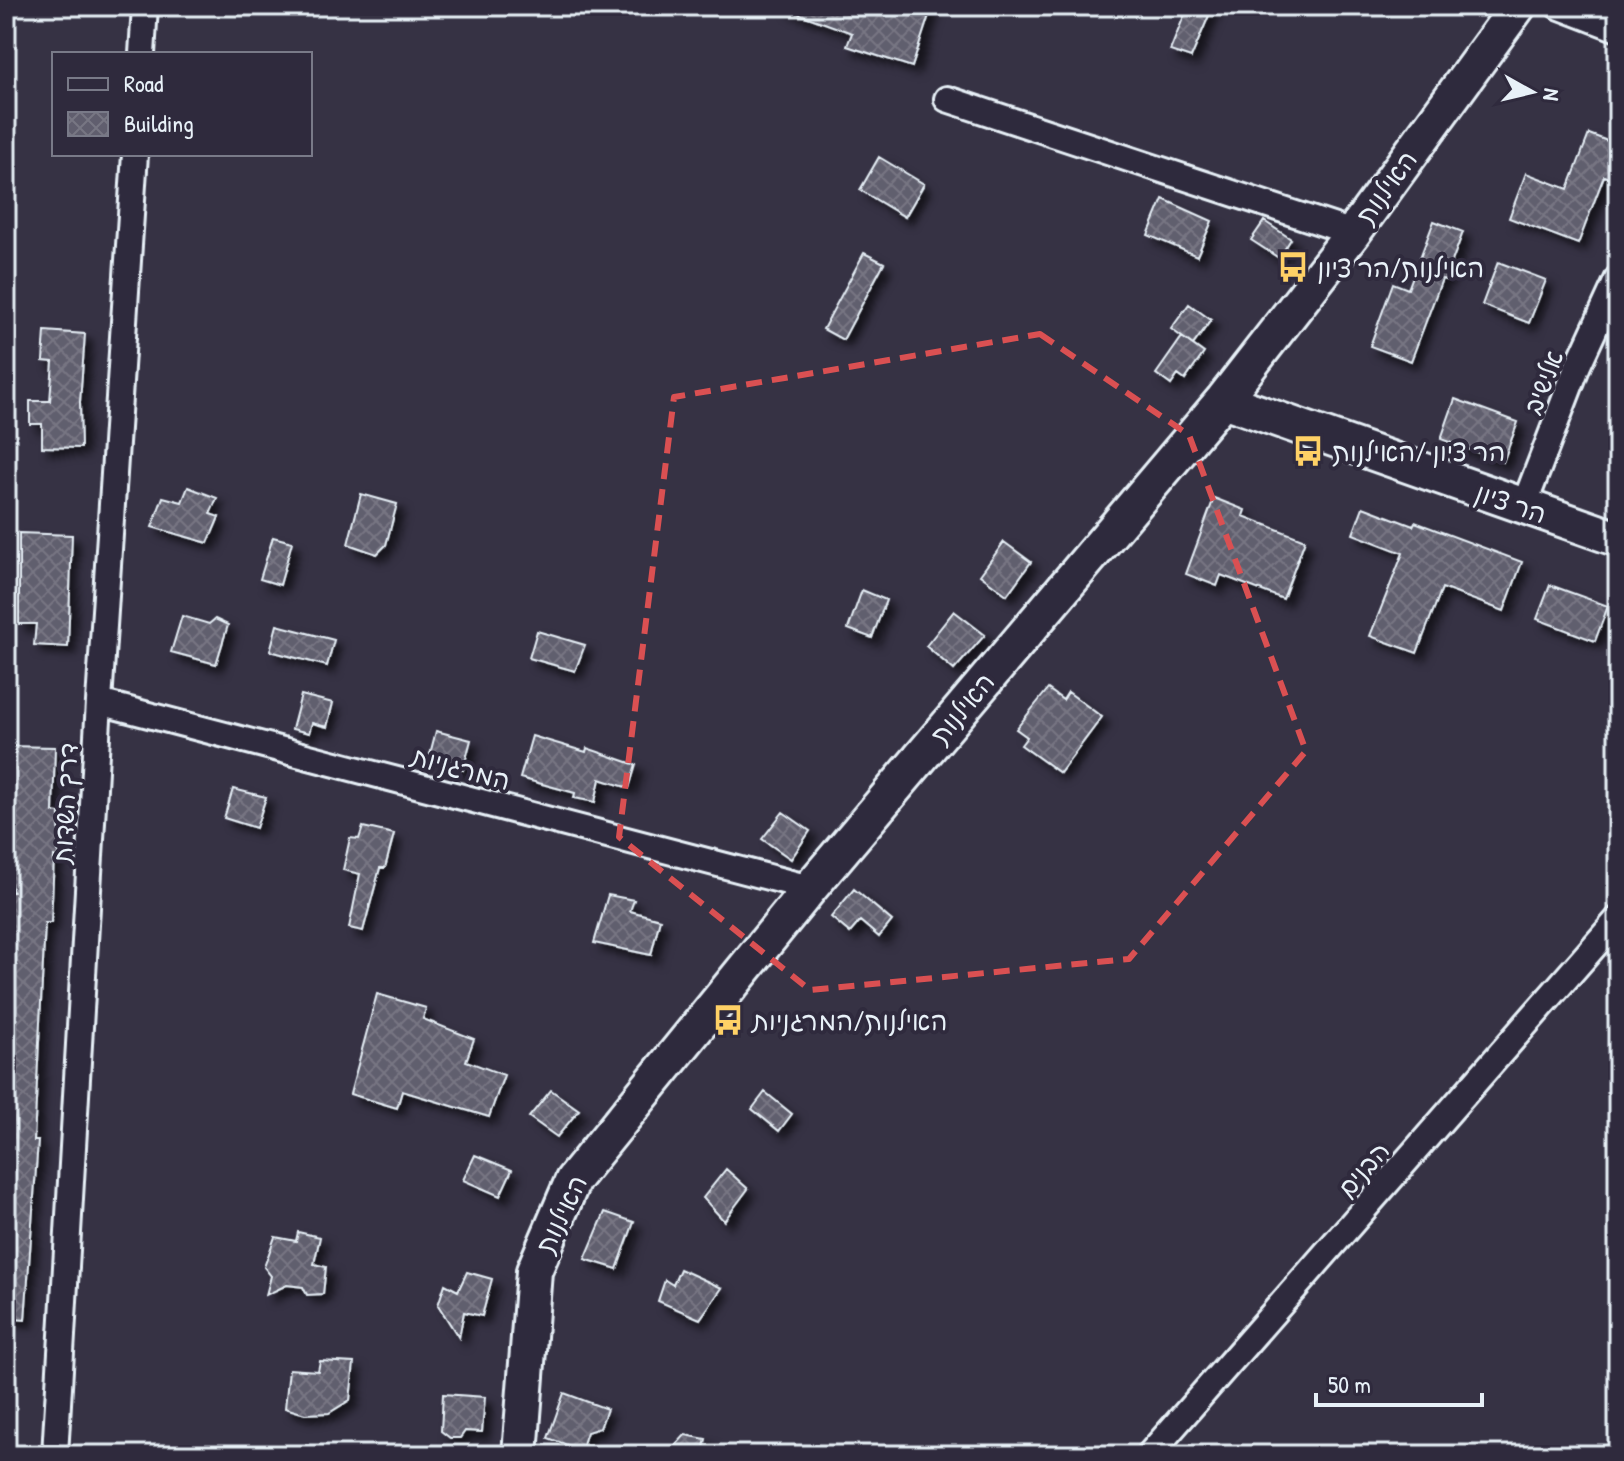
<svg xmlns="http://www.w3.org/2000/svg" width="1624" height="1461" font-family="'Patrick Hand','Playpen Sans Hebrew',sans-serif">
  <defs>
    <pattern id="building-cross-hatch" width="8" height="8" patternUnits="userSpaceOnUse" patternTransform="scale(2)"><rect width="8" height="8" fill="#605e6e"/><path d="M0 0l8 8M0 8l8-8" fill="none" stroke="#777683"/></pattern>
    <filter id="shadow"><feDropShadow dx="7" dy="7" stdDeviation="4" flood-color="#0009"/></filter>
  </defs>
  <rect width="100%" height="100%" fill="#363244"/>
  <filter id="ink" filterUnits="userSpaceOnUse"><feTurbulence type="fractalNoise" baseFrequency=".0125" numOctaves="2"/><feDisplacementMap in="SourceGraphic" scale="16" xChannelSelector="R" yChannelSelector="G"/><feConvolveMatrix kernelMatrix="1 2 1 2 8 2 1 2 1" color-interpolation-filters="sRGB"/></filter>
  <g filter="url(#ink)">
    <!-- building -->
    <path fill="url(#building-cross-hatch)" stroke="#e8f1f8" stroke-width="2" filter="url(#shadow)" d="M783,6H932L912,67L847,46L852,33L783,8Z
      M1188,6H1213L1191,58L1170,51Z
      M1589,134L1618,145V154L1609,178L1604,176L1578,244L1509,218L1526,173L1568,189Z
      M879,157L924,184L905,217L860,190Z
      M1163,199L1212,221L1197,256L1148,235Z
      M1264,221L1291,239L1279,258L1251,240Z
      M1434,221L1463,232L1445,280L1442,279L1411,361L1370,346L1393,283L1408,289Z
      M864,253L884,263L843,340L823,329Z
      M1498,262L1546,280L1529,323L1482,305Z
      M1189,304L1211,320L1193,345L1171,329Z
      M45,331L85,334L80,402L81,448L42,447V424H30V401H50L53,362L43,361Z
      M1182,337L1204,353L1185,380L1178,375L1171,385L1156,374Z
      M1455,399L1518,422L1503,462L1441,439Z
      M188,487L217,498L210,514L219,517L208,543L152,527L163,497L182,502Z
      M361,494L397,504L386,545L377,554L348,544Z
      M1214,498L1245,510L1243,516L1305,540L1283,599L1221,575L1217,586L1186,574Z
      M1363,507L1413,526L1415,522L1522,562L1504,611L1442,588L1417,653L1370,636L1403,553L1353,534Z
      M19,533L72,535L68,647L34,645L36,624H19Z
      M273,537L292,542L280,585L260,579Z
      M1004,542L1031,562L1007,595L980,575Z
      M1550,585L1608,606L1595,641L1537,619Z
      M862,590L886,600L872,638L848,629Z
      M954,611L985,635L954,670L926,646Z
      M182,616L209,624L215,619L228,625L216,664L171,652Z
      M277,625L334,640L327,666L270,651Z
      M537,631L585,645L575,671L529,658Z
      M1048,689L1063,700L1068,692L1102,717L1060,773L1021,745L1027,737L1016,729Z
      M301,695L333,703L327,727L312,723L309,733L292,729Z
      M436,731L471,740L463,770L441,765L442,757L430,754Z
      M532,736L586,752L587,748L636,765L629,788L600,779L595,802L574,798L575,793L520,778Z
      M6,746L55,747L53,812L60,813L58,857H54L51,923H45L34,1141H38L25,1320L6,1318V1139L9,1140L12,1103L6,1102V1071L10,1072L13,1031L6,1032V892H13L6,868Z
      M233,789L266,797L256,828L224,818Z
      M783,812L810,831L791,859L762,839Z
      M363,827L394,834L385,868H380L363,931L349,928L360,874L343,870L350,838L359,839Z
      M854,889L892,921L879,937L860,921L850,933L831,917Z
      M608,895L634,900L630,911L660,919L651,955L594,943Z
      M377,994L426,1008L423,1019L474,1039L466,1061L504,1075L489,1117L402,1091L397,1108L350,1094Z
      M551,1090L579,1110L557,1137L529,1117Z
      M765,1092L792,1114L779,1131L752,1109Z
      M475,1155L512,1170L500,1196L463,1180Z
      M726,1169L748,1189L724,1221L703,1198Z
      M605,1212L634,1222L617,1269L585,1259Z
      M298,1232L320,1237L314,1264L326,1267L323,1294L307,1295L303,1287L287,1285L266,1295L271,1276L264,1267L275,1237L296,1241Z
      M680,1269L722,1288L700,1319L658,1301L665,1280L673,1285Z
      M467,1272L492,1279L482,1316L464,1312L459,1338L438,1305L445,1284L458,1291Z
      M320,1361L354,1363L350,1400L329,1413L305,1414L285,1408L289,1369L318,1371Z
      M564,1393L607,1409L600,1428L587,1432L581,1450L548,1438Z
      M443,1394L485,1397L482,1432L465,1431L460,1438H450L441,1431Z
      M685,1435L706,1439L702,1455H667Z"/>
    <g fill="none" stroke-linecap="round" stroke-linejoin="round">
      <defs>
        <path id="street" d="M1558,6L1618,29
          M142,54L145,6
          M947,99L1353,233
          M1523,508L1578,365L1618,278
          M99,702L810,888
          M55,1455L99,702L135,154
          M1149,1455L1618,919"/>
        <path id="secondary" d="M1223,400L1618,539
          M520,1455L534,1271L573,1180L810,888L1223,400L1353,233L1518,6"/>
      </defs>
      <!-- street casing -->
      <use href="#street" stroke="#e8f1f8" stroke-width="30"/>
      <!-- secondary casing -->
      <use href="#secondary" stroke="#e8f1f8" stroke-width="40"/>
      <!-- street -->
      <use href="#street" stroke="#2f2a3d" stroke-width="24"/>
      <!-- secondary -->
      <use href="#secondary" stroke="#2f2a3d" stroke-width="34"/>
    </g>
  </g>
  <!-- marked area -->
  <path fill="none" stroke="#da5052" stroke-width="6" stroke-dasharray="16 10" stroke-linejoin="round" d="M1040,334L1189,435L1306,751L1129,959L810,990L619,837L674,397Z"/>
  <!-- icons -->
  <defs>
    <symbol id="bus-bare" viewBox="-9 -9 18 18"><path d="M-5-6H5V4H4V6H2V4H-2V6H-4V4H-5ZM-3.5-4V0h7V-4ZM-3.5 1.2v1.5H-2V1.2ZM2 1.2v1.5H3.5V1.2Z" fill="#ffd166" stroke="#2f2a3d" stroke-width="2.5" paint-order="stroke"/></symbol>
  </defs>
  <g fill-rule="evenodd">
    <use href="#bus-bare" x="1271" y="245" width="44" height="44"/>
    <use href="#bus-bare" x="1286" y="429" width="44" height="44"/>
    <use href="#bus-bare" x="706" y="998" width="44" height="44"/>
  </g>
  <g text-anchor="middle" dominant-baseline="central" stroke-width="8" stroke-linejoin="round" paint-order="stroke">
    <!-- street labels -->
    <g font-size="26" fill="#e8f1f8" stroke="#2f2a3d">
      <text transform="translate(1386 187) rotate(-54)">האילנות</text>
      <text transform="translate(1543 382) rotate(-68)">אלישיב</text>
      <text transform="translate(1511 503) rotate(19)">הר ציון</text>
      <text transform="translate(962 708) rotate(-50)">האילנות</text>
      <text transform="translate(461 768) rotate(15)">המרגניות</text>
      <text transform="translate(65 803) rotate(-87)">דרך השדות</text>
      <text transform="translate(1363 1169) rotate(-49)">הבנים</text>
      <text transform="translate(561 1214) rotate(-64)">האילנות</text>
    </g>
    <!-- poi labels -->
    <g font-size="26" fill="#e8f1f8" stroke="#2f2a3d" text-anchor="start">
      <text x="1317" y="267">האילנות/הר ציון</text>
      <text x="1332" y="451">הר ציון /האילנות</text>
      <text x="752" y="1020">האילנות/המרגניות</text>
    </g>
  </g>
  <!-- margin -->
  <rect width="1624" height="1461" fill="none" stroke="#2f2a3d" stroke-width="32"/>
  <rect x="16" y="16" width="1592" height="1429" fill="none" stroke="#e8f1f8" stroke-width="3" filter="url(#ink)"/>
  <!-- legend -->
  <rect x="52" y="52" width="260" height="104" fill="#2f2a3d" stroke="#797a88" stroke-width="2"/>
  <rect x="68" y="78" width="40" height="12" fill="#2f2a3d" stroke="#797a88" stroke-width="2"/>
  <text x="124" y="92" font-size="24" fill="#e8f1f8">Road</text>
  <rect x="68" y="112" width="40" height="24" fill="url(#building-cross-hatch)" stroke="#797a88" stroke-width="2"/>
  <text x="124" y="132" font-size="24" fill="#e8f1f8">Building</text>
  <!-- north arrow -->
  <g transform="translate(1532 92) rotate(98)" stroke="#2f2a3d" stroke-width="6" paint-order="stroke">
  <path d="M0-6L14 30L0 20L-14 30Z" fill="#e8f1f8"/>
  <text y="-12" font-size="22" font-weight="bold" text-anchor="middle" fill="#e8f1f8">N</text>
  </g>
  <!-- scale -->
  <path d="M1316 1393v12h166v-12" fill="none" stroke="#e8f1f8" stroke-width="4"/>
  <text x="1328" y="1393" font-size="24" fill="#e8f1f8" stroke="#2f2a3d" stroke-width="6" paint-order="stroke">50 m</text>
</svg>
